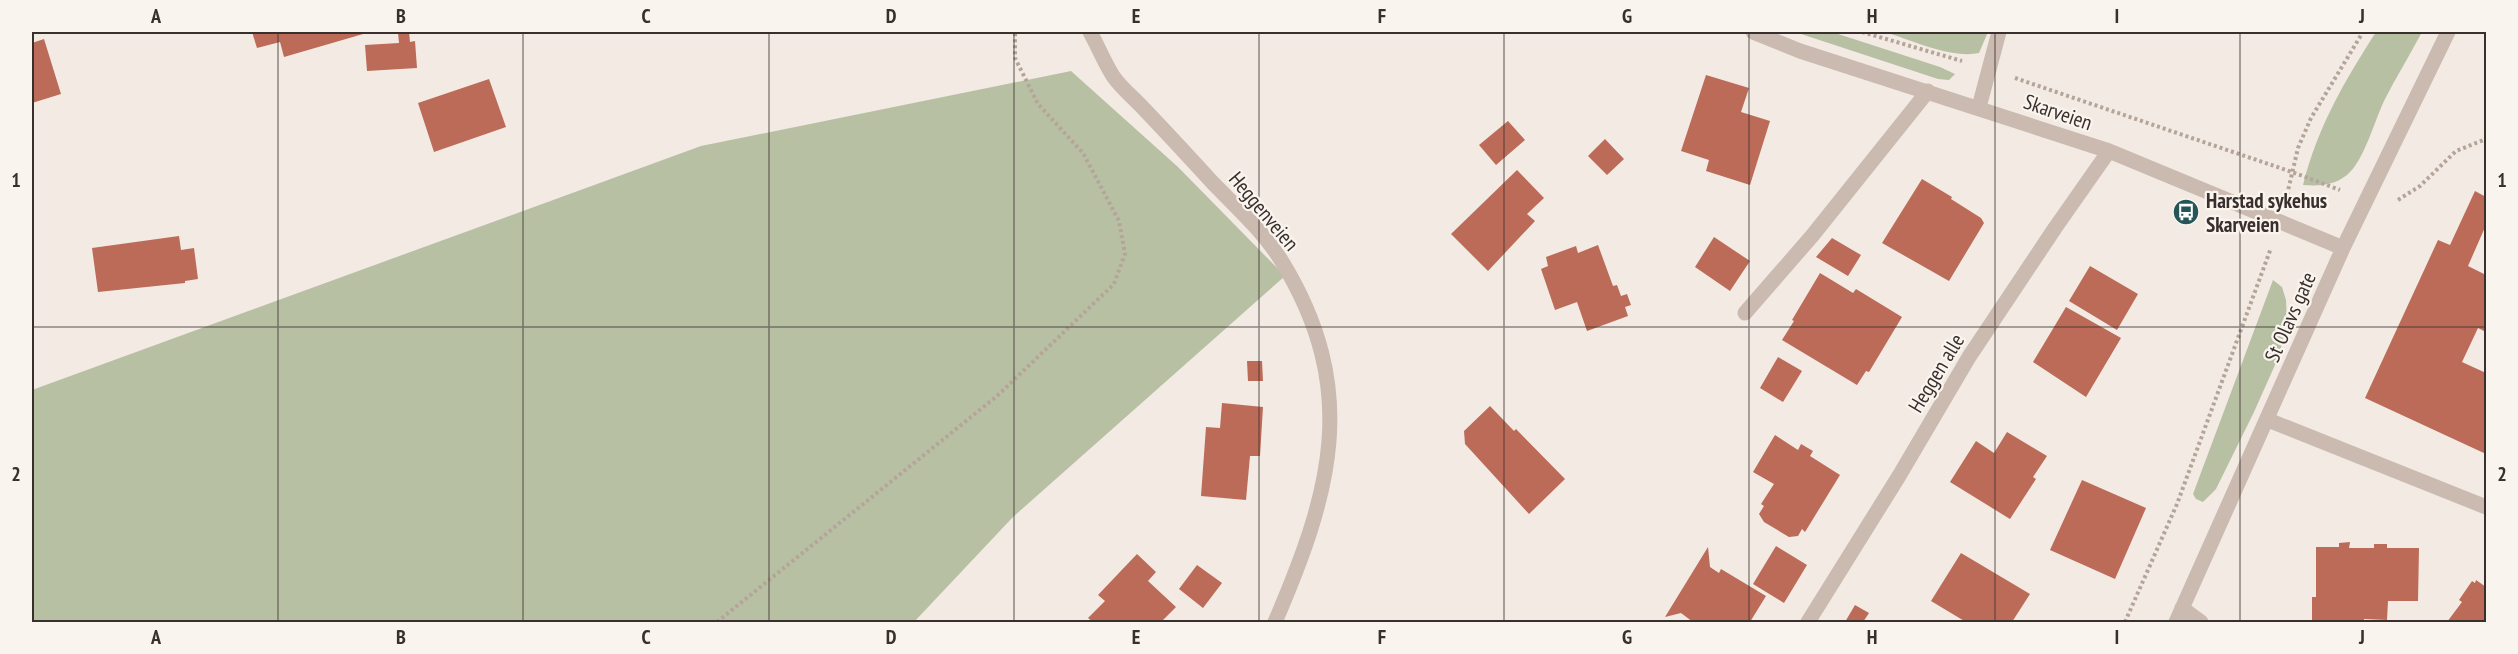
<svg xmlns="http://www.w3.org/2000/svg" width="2518" height="654" font-family="'PT Sans Narrow',sans-serif">
  <rect width="100%" height="100%" fill="#f2eae3"/>
  <!-- green -->
  <path fill="#b8c0a4" d="M1795,32H1832L1940,67L1955,74L1949,80L1938,79Z
    M1885,32H1988L1979,53C1952,59 1911,40 1885,32Z
    M2376,32H2422C2410,55 2396,77 2384,101C2374,122 2364,161 2347,175C2333,186 2319,186 2303,185C2318,126 2344,82 2376,32Z
    M1071,71L1178,167L1285,276L1013,517L914,622H32V390L701,146Z
    M2273,280L2282,287L2286,300L2287,322L2279,356L2254,412L2216,489L2203,502L2196,499L2193,494Z"/>
  <!-- building -->
  <path fill="#bb6b58" d="M252,32H370L284,57L280,42L257,48Z
    M398,32H409L410,42L415,41L417,68L367,71L365,45L399,43Z
    M44,39L61,94L32,103V43Z
    M1706,75L1749,88L1741,112L1770,121L1750,185L1706,171L1709,160L1681,151Z
    M489,79L506,127L434,152L418,103Z
    M1508,121L1525,140L1496,165L1479,145Z
    M1605,139L1624,159L1607,175L1588,156Z
    M1517,170L1544,198L1527,214L1535,221L1488,271L1451,234Z
    M1922,179L1952,197L1951,199L1981,218L1984,223L1949,281L1882,243Z
    M2475,191L2486,197V225L2468,266L2486,275V332L2478,328L2462,362L2486,373V454L2365,398L2438,240L2450,245Z
    M179,236L181,250L194,248L198,279L185,281V283L98,292L92,248Z
    M1714,237L1750,261L1730,291L1695,267Z
    M1832,238L1861,255L1848,276L1816,257Z
    M1598,245L1613,286L1617,285L1621,296L1627,294L1631,305L1625,307L1628,316L1587,331L1577,302L1555,310L1541,269L1548,266L1546,257L1576,246L1578,253Z
    M2090,266L2138,294L2117,330L2069,301Z
    M1820,273L1853,293L1856,289L1902,317L1869,372L1866,371L1857,385L1782,340L1794,321L1792,320Z
    M2066,307L2121,338L2086,397L2033,362Z
    M1778,357L1802,371L1783,402L1760,388Z
    M1247,361H1262L1263,381H1248Z
    M1222,403L1263,407L1260,456H1250L1246,500L1201,496L1206,427L1220,428Z
    M1490,406L1514,431L1516,429L1565,479L1529,514L1465,444L1464,431Z
    M2007,432L2047,456L2033,477L2036,479L2010,519L1950,482L1976,441L1994,453Z
    M1775,435L1798,450L1801,444L1813,451L1810,456L1840,475L1805,532L1802,529L1798,536L1789,537L1764,522L1759,514L1764,506L1761,504L1774,484L1753,472Z
    M2082,480L2146,508L2115,579L2050,550Z
    M2350,542L2349,548H2374V544H2387V548H2419L2418,601H2388L2387,620L2364,619V622H2312V597H2316V547H2339V543Z
    M1776,546L1807,565L1784,603L1753,584Z
    M1708,547L1710,567L1719,573L1721,569L1766,596L1750,622H1693L1681,613L1665,617Z
    M1961,553L2030,594L2012,622H1966L1931,601Z
    M1137,554L1156,572L1148,581L1176,607L1161,622H1093L1088,618L1105,601L1098,595Z
    M1197,565L1222,583L1203,608L1179,589Z
    M2476,580L2486,587V622H2447L2462,602L2459,600L2472,581L2475,583Z
    M1855,605L1869,613L1863,622H1845Z"/>
  <g fill="none" stroke-linecap="round" stroke-linejoin="round">
    <!-- path -->
    <path stroke="#b5a499" stroke-width="4" stroke-dasharray="3 3" stroke-linecap="butt" d="M1862,32L1962,61
      M2015,78L2292,172L2340,190
      M2287,195L2298,148L2311,118L2363,32
      M2398,200L2420,186L2456,151L2486,139
      M717,622L997,396L1114,284L1125,254L1119,221L1083,153L1038,104L1015,58V32
      M2125,622L2177,504L2271,248"/>
    <!-- minor -->
    <path stroke="#cabaaf" stroke-width="15" d="M1090,32C1098,46 1104,62 1113,76C1121,88 1134,98 1144,109C1167,133 1190,158 1212,182C1236,207 1263,231 1281,260C1361,390 1331,492 1275,622
      M1753,32L1800,51L2109,151L2343,248
      M1979,107L1999,32
      M1745,313L1812,236L1928,91
      M2268,420L2486,507
      M2182,608L2201,622
      M1808,622L1899,476L1969,357L2055,228L2109,151
      M2176,622L2343,248L2448,32"/>
  </g>
  <!-- grid -->
  <path fill="none" stroke="#39302d" stroke-width="1.5" stroke-opacity="0.55" d="M278,32V622M523,32V622M769,32V622M1014,32V622M1259,32V622M1504,32V622M1749,32V622M1995,32V622M2240,32V622M32,327H2486"/>
  <!-- icons -->
  <defs>
    <symbol id="bus-disc" viewBox="-11 -11 22 22"><circle r="9.5" fill="#255657" stroke="#faf4ef"/><path d="M-5-6H5V4H4V6H2V4H-2V6H-4V4H-5ZM-3.5-4V0h7V-4ZM-3.5 1.2v1.5H-2V1.2ZM2 1.2v1.5H3.5V1.2Z" fill="#fff"/></symbol>
  </defs>
  <g fill-rule="evenodd">
    <use href="#bus-disc" x="2171" y="197" width="30" height="30"/>
  </g>
  <g text-anchor="middle" dominant-baseline="central" stroke-width="4.5" stroke-linejoin="round" paint-order="stroke">
    <!-- street labels -->
    <g font-size="21" fill="#39302d" stroke="#faf4ef">
      <text transform="translate(2058 112) rotate(19)">Skarveien</text>
      <text transform="translate(1264 211) rotate(50)">Heggenveien</text>
      <text transform="translate(2290 317) rotate(-66)">St Olavs gate</text>
      <text transform="translate(1936 373) rotate(-59)">Heggen alle</text>
    </g>
    <!-- poi labels -->
    <g font-size="21" font-weight="bold" fill="#39302d" stroke="#faf4ef" text-anchor="start">
      <text x="2206" y="200">Harstad sykehus<tspan x="2206" dy="24">Skarveien</tspan></text>
    </g>
  </g>
  <!-- border -->
  <rect width="2518" height="654" fill="none" stroke="#faf4ef" stroke-width="66"/>
  <rect x="33" y="33" width="2452" height="588" fill="none" stroke="#39302d" stroke-width="2"/>
  <g font-size="20" text-anchor="middle" font-weight="bold" fill="#39302d">
    <text x="156" y="23">A</text>
    <text x="401" y="23">B</text>
    <text x="646" y="23">C</text>
    <text x="891" y="23">D</text>
    <text x="1136" y="23">E</text>
    <text x="1382" y="23">F</text>
    <text x="1627" y="23">G</text>
    <text x="1872" y="23">H</text>
    <text x="2117" y="23">I</text>
    <text x="2362" y="23">J</text>
    <text x="16" y="187">1</text>
    <text x="2502" y="187">1</text>
    <text x="16" y="481">2</text>
    <text x="2502" y="481">2</text>
    <text x="156" y="644">A</text>
    <text x="401" y="644">B</text>
    <text x="646" y="644">C</text>
    <text x="891" y="644">D</text>
    <text x="1136" y="644">E</text>
    <text x="1382" y="644">F</text>
    <text x="1627" y="644">G</text>
    <text x="1872" y="644">H</text>
    <text x="2117" y="644">I</text>
    <text x="2362" y="644">J</text>
  </g>
</svg>
